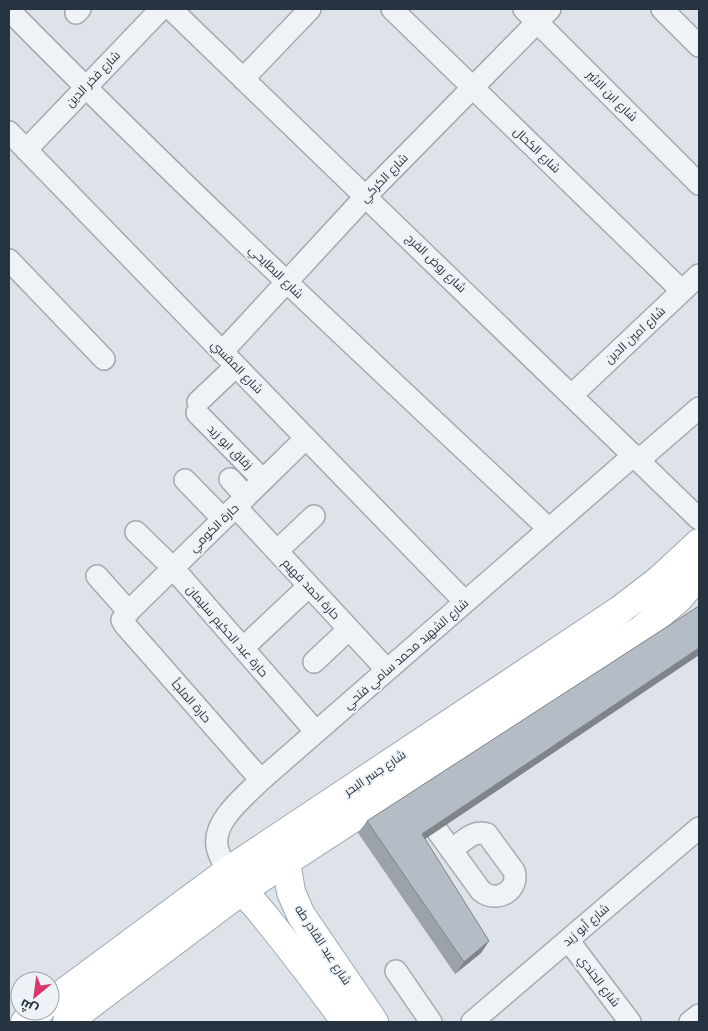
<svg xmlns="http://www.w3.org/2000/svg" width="708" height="1031" font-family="'DM Sans',Cairo,sans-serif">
  <rect width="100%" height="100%" fill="#dde3e8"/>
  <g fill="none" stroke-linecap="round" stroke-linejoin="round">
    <defs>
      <path id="minor" d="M171,9L699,519
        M392,9L682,291
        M524,9L699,184
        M662,9L699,46
        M9,10C184,188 367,358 549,529
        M76,13L80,9
        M243,79L310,9
        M9,132L465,602
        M26,150L161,9
        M9,260L104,359
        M222,352L366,196L550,9
        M572,395L699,275
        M198,402L236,366
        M197,413L263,480
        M639,460L699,408
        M230,479L246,497
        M185,480L223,519
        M236,507L387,670
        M136,532L173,568L316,732
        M277,551L314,516
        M97,576L129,612
        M243,648L309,586
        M314,662L349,629
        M261,780L125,625L122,620L125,615L306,438
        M420,807L481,891C497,904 520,890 514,871L487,834C473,829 462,843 451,850
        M228,871C224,863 218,855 217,846C213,821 244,797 261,780L634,455
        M568,940L630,1022
        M396,971L431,1022
        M472,1022L699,828
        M690,1022L699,1015"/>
      <path id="major" d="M286,861L291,892L301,915L374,1022
        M231,876C242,892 255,903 266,918C294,952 320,987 346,1022
        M50,1003L228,871L620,610L659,580L699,543
        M25,1022L40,1011
        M67,1022L241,891L641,630L678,599L699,575"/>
    </defs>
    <!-- minor casing -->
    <use href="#minor" stroke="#a2abb2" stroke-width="24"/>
    <!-- major casing -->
    <use href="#major" stroke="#9ca9b5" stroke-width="30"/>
    <!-- minor -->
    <use href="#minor" stroke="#f0f3f6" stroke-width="21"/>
    <!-- major -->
    <use href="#major" stroke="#fff" stroke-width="28"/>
  </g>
  <!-- wall -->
  <path fill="#9ba3a9" d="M699,606V655L425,839L489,941L481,953L455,974L358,833L367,821Z"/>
  <!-- shaded-wall -->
  <path fill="#7e848a" d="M699,648V655L413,847L422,834Z
    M489,941L481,953L455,974L464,962Z"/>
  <!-- building -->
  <path fill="#b4bdc5" stroke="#7e848a" d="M699,606V648L422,834L489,941L464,962L367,821Z"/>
  <g text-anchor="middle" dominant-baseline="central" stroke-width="4" stroke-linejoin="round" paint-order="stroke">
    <!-- street labels -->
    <g font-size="12" fill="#263340" stroke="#edf2f6">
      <text transform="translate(93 79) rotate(-46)">شارع فخر الدين</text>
      <text transform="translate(612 96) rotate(45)">شارع ابن الاثير</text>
      <text transform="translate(537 150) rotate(44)">شارع الكحال</text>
      <text transform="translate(384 178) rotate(-46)">شارع الكركي</text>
      <text transform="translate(436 263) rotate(44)">شارع روض الفرج</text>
      <text transform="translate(276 272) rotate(44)">شارع البطايحي</text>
      <text transform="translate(635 335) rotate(-43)">شارع امين الدين</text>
      <text transform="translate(237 367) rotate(46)">شارع المقسي</text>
      <text transform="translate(230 447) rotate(45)">زقاق ابو زيد</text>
      <text transform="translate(214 528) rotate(-44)">حارة الكومي</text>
      <text transform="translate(311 589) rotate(47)">حارة احمد فهيم</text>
      <text transform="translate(227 631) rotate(49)">حارة عبد الحكيم سليمان</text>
      <text transform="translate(406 654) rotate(-41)">شارع الشهيد محمد سامي فتحي</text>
      <text transform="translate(191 701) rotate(49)">حارة الملجأ</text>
      <text transform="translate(375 773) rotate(-34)">شارع جسر البحر</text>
      <text transform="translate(586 925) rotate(-41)">شارع أبو زيد</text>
      <text transform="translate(323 945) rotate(57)">شارع عبد القادر طه</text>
      <text transform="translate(599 981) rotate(53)">شارع الجندي</text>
    </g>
  </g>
  <!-- border -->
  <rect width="708" height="1031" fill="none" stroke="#263340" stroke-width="20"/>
  <!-- north arrow -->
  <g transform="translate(35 996) rotate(209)"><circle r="24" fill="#edf2f6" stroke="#9da6ad"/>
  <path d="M0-4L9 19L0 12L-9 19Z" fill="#d83867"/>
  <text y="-8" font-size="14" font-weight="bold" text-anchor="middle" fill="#263340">ش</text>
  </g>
</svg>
